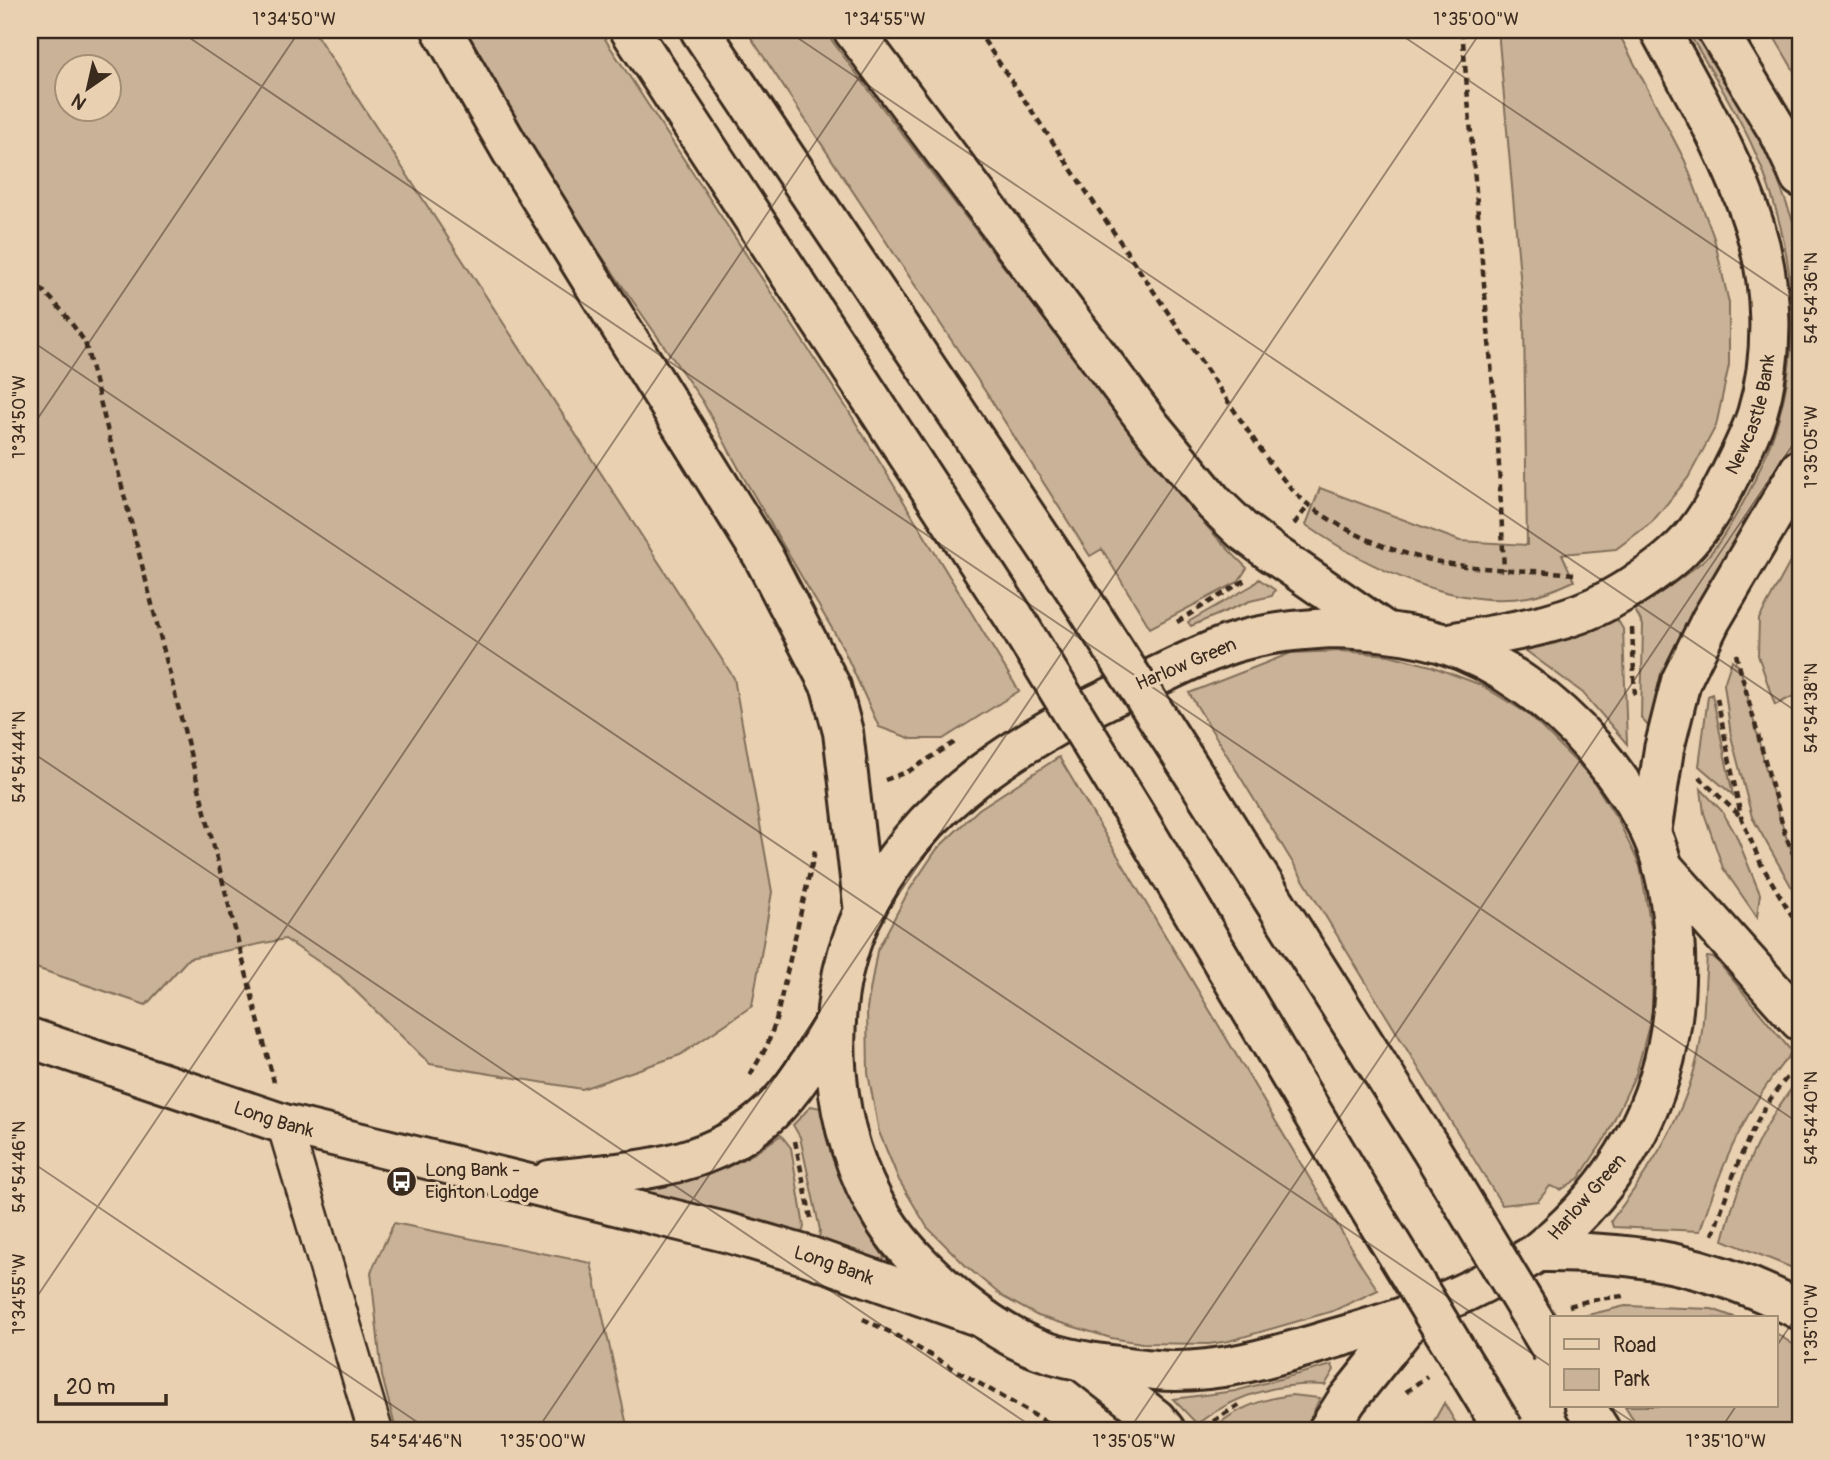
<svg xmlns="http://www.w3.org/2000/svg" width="1830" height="1460" font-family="Pangolin,sans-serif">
  <rect width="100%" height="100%" fill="#e8d0b1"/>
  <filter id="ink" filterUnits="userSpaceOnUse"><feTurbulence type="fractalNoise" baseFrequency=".0143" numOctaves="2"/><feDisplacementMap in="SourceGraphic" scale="14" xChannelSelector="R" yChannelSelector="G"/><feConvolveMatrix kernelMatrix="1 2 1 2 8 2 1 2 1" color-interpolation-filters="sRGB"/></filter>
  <g filter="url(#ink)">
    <!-- green -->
    <path fill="#c9b297" stroke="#826e5a" stroke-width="2" fill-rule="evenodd" d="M30,30H313L734,678L772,892L752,1006L680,1055L582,1089L430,1064L340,976L285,939L189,958L146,1005L30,966ZM66,66H108V108H66Z
      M455,30H599L848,410L1019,691L943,739H912L879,727L841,644L745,480L703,402L557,192Z
      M746,30H824C906,141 991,250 1075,359C1130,431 1182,506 1247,568L1238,582L1150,628L1102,549L1090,556L991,400Z
      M1498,30H1617L1685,161L1714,238L1729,303V365L1716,426L1688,478L1652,522L1616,549L1562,554L1574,581C1559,588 1544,594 1528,597C1454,610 1365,566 1306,525L1320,488L1460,541L1527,545L1524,320Z
      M1687,30H1697L1770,159L1800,240V425L1782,471L1666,669L1648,726L1641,718L1643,625L1635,610C1658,594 1683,578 1704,560C1722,543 1747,497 1757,475C1809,367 1800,248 1750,141C1732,103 1708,66 1687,30Z
      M1770,30H1800V81Z
      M1800,544V693L1775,705L1758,655L1759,619Z
      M1259,579L1275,590L1272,596L1250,601L1191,626L1188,622L1253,585Z
      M1617,619L1623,629L1627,744L1583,693L1521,647L1585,634Z
      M1342,651L1389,655L1431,666L1481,685L1528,714L1590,776L1618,820L1640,866L1653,938L1652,1014L1636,1074L1606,1137L1579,1178L1561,1190L1550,1186L1538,1201L1502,1205L1189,693L1291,653Z
      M1732,660L1740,667L1769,781L1785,834L1800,870V902L1752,817L1731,736L1724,684Z
      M1712,694L1733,795L1699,766L1708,696Z
      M1059,757L1363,1268L1378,1290L1333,1311L1229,1341L1209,1344L1142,1343L1111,1338L1038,1316L1003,1297L967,1267L927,1227L899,1180L879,1132L868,1073L867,1008L877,951L908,892L937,849L979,809Z
      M1701,789L1722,811L1736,835L1760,894L1757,917L1723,868L1704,813Z
      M1707,957L1715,958L1792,1052C1747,1104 1721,1166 1700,1231L1613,1227L1611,1221C1648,1172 1683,1120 1697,1059C1705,1027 1704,990 1707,957Z
      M1800,1078V1271L1723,1240C1740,1177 1758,1129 1800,1078Z
      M811,1106L821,1108L838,1167L855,1211L884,1257L882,1263L819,1241L820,1230L800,1137L793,1125Z
      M781,1135L791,1148L804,1227L801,1236L610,1189L726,1168L755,1153Z
      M394,1223L591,1263L628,1430H396L382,1376L371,1272Z
      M1625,1306L1712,1309L1737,1318H1575Z
      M1776,1333L1800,1349V1430H1640L1625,1406H1776Z
      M1332,1365L1334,1370L1325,1385C1277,1382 1235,1395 1197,1424L1173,1399L1235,1391Z
      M1291,1395L1320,1398L1305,1430H1212C1234,1409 1261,1399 1291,1395Z
      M1444,1403L1460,1430H1429Z"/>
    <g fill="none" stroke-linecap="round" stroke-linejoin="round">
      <defs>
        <path id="minor" d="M284,1124L375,1430"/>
        <g id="secondary">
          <path id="s1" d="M30,1038L284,1124L729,1233L808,1256L978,1316"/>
          <path d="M550,1180C630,1171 709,1171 771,1112C798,1086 817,1051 836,1020"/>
        </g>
        <g id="primary">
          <path d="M1717,30L1781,136L1800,177"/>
          <path d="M1331,628C1369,629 1405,632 1442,643C1501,662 1554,702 1594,748C1615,773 1635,801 1650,831C1667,867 1673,912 1675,952C1679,1072 1635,1171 1542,1248C1530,1259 1514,1266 1500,1274C1452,1302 1402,1318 1350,1334C1286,1352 1222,1376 1155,1370C1118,1366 1079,1363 1044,1351C1013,1341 984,1320 959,1300C931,1276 903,1250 883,1218C830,1133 819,1010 861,918C917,797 1035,730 1153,678C1179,666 1205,652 1233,643C1265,633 1298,630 1331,628Z"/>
          <path id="s2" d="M1445,644C1499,633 1560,627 1609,600C1634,586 1662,568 1682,548C1703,527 1716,503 1729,477C1739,457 1750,436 1757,414C1775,354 1773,285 1754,225C1732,156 1694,93 1660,30"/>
          <path d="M1651,833L1664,749L1681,681L1711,620L1800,469"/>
          <path d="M1082,1361L1156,1419L1165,1430"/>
          <path d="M1328,1430L1347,1400L1415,1315"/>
        </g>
        <path id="trunk" d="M442,30L512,152L763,556L831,687L843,732L864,912
          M630,30L1014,617
          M700,30L1071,583
          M853,30L1149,424L1214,503L1243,531L1271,552L1382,629
          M1197,779L1429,1146
          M1136,816L1360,1193
          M1663,867L1800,1021
          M1538,1252C1637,1251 1711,1264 1800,1310
          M1585,1406L1600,1430"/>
      </defs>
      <!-- minor casing -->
      <use href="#minor" stroke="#3b2a1e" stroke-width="38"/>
      <!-- secondary casing -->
      <use href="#secondary" stroke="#3b2a1e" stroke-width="44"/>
      <!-- primary casing -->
      <use href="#primary" stroke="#3b2a1e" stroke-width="44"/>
      <!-- trunk casing -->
      <use href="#trunk" stroke="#3b2a1e" stroke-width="44"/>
      <!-- path -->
      <path stroke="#3b2a1e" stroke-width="4.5" stroke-dasharray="7 5" stroke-linecap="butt" d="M977,30L1267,459C1280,475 1293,493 1310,506C1352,537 1406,558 1458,565C1497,571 1536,570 1575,574
        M1462,30L1498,445L1504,570
        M30,281C53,296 69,320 85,342L274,1082
        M1294,524L1309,505
        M1177,622L1247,579
        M1632,628L1635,697
        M1736,654L1785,834L1800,870
        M1717,698L1741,817L1761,864L1800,929
        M1699,777L1741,817
        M885,780L909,771L957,741
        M750,1075L767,1046L776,1020L816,846
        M795,1141L811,1218
        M1713,1235C1731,1180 1755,1103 1800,1065
        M1569,1306L1591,1300L1623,1296
        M863,1319L892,1333L1060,1430
        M1406,1392L1427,1376
        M1203,1428L1240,1404"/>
      <!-- minor -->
      <use href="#minor" stroke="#e8d0b1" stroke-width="33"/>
      <!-- secondary -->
      <use href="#secondary" stroke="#e8d0b1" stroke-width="38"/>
      <!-- primary -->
      <use href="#primary" stroke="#e8d0b1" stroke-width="38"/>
      <!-- trunk -->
      <use href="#trunk" stroke="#e8d0b1" stroke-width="38"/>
      <defs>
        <path id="trunk-bridge" d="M1071,583L1197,779
          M1014,617L1136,816
          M1429,1146L1552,1350
          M1360,1193L1504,1430"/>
      </defs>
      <!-- trunk-bridge casing -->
      <use href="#trunk-bridge" stroke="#3b2a1e" stroke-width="44" stroke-linecap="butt"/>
      <!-- trunk-bridge -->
      <use href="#trunk-bridge" stroke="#e8d0b1" stroke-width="38"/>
    </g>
  </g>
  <!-- ticks -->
  <path fill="none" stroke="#3b2a1e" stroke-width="2" stroke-opacity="0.45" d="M178,30L1800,1124M786,30L1800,714M1394,30L1800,304M30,340L1552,1367M30,430L300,30M30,751L1037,1430M30,1161L429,1430M30,1307L891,30M1776,1347L1800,1311M1609,1406L1645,1430M537,1430L1482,30M1129,1430L1800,434M1720,1430L1736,1406"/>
  <!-- icons -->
  <defs>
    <symbol id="bus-disc" viewBox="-11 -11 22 22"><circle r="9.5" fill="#3b2a1e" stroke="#e8d0b1"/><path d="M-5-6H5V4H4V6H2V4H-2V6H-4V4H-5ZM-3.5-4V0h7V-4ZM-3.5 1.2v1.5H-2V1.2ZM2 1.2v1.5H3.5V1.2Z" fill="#fff"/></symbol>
  </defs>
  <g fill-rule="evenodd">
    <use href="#bus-disc" x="384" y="1164" width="35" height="35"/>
  </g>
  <g text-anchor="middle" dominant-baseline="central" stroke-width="6" stroke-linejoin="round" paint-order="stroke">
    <!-- street labels -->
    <g font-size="19" fill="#3b2a1e" stroke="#e8d0b1">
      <text stroke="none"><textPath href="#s2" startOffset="413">Newcastle Bank</textPath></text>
      <text transform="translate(1186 664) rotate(-23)">Harlow Green</text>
      <text stroke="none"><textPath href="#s1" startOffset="257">Long Bank</textPath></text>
      <text transform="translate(1587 1197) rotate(-49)">Harlow Green</text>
      <text stroke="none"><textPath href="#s1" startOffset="836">Long Bank</textPath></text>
    </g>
    <!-- poi labels -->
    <g font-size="19" fill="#3b2a1e" stroke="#e8d0b1" text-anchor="start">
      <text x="425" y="1170">Long Bank -<tspan x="425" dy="22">Eighton Lodge</tspan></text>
    </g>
  </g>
  <!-- margin -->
  <rect width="1830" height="1460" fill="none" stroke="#e8d0b1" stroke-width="77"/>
  <!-- legend -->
  <rect x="1550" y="1316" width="228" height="91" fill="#e8d0b1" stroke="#a38e76" stroke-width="2"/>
  <rect x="1564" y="1339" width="35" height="10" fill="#e8d0b1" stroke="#a38e76" stroke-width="2"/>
  <text x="1613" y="1352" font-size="21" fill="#3b2a1e">Road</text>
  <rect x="1564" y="1369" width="35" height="21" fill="#c9b297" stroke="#a38e76" stroke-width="2"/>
  <text x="1613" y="1386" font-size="21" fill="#3b2a1e">Park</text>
  <!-- north arrow -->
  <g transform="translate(88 88) rotate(214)"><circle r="33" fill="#e8d0b1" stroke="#a38e76" stroke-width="2"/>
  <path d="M0-5L12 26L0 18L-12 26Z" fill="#3b2a1e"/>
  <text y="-10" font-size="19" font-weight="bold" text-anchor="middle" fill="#3b2a1e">N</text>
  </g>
  <!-- scale -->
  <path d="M56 1394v10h110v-10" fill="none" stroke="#3b2a1e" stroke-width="3.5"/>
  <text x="66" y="1394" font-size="21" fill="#3b2a1e" stroke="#e8d0b1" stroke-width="5" paint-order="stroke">20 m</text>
  <rect x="38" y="38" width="1754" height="1384" fill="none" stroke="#3b2a1e" stroke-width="2.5"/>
  <g font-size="18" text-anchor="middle" fill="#3b2a1e">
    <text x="294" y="25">1°34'50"W</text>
    <text x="885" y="25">1°34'55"W</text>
    <text x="1476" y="25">1°35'00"W</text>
    <text transform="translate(1811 298) rotate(-90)" y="6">54°54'36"N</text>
    <text transform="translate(19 417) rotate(-90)" y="6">1°34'50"W</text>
    <text transform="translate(1811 447) rotate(-90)" y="6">1°35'05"W</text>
    <text transform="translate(1811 708) rotate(-90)" y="6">54°54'38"N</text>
    <text transform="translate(19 757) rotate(-90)" y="6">54°54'44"N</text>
    <text transform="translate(1811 1118) rotate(-90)" y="6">54°54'40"N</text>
    <text transform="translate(19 1167) rotate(-90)" y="6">54°54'46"N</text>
    <text transform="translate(19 1294) rotate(-90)" y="6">1°34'55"W</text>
    <text transform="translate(1811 1324) rotate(-90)" y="6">1°35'10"W</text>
    <text x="416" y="1447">54°54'46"N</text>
    <text x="543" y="1447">1°35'00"W</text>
    <text x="1134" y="1447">1°35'05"W</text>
    <text x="1726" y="1447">1°35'10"W</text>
  </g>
</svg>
